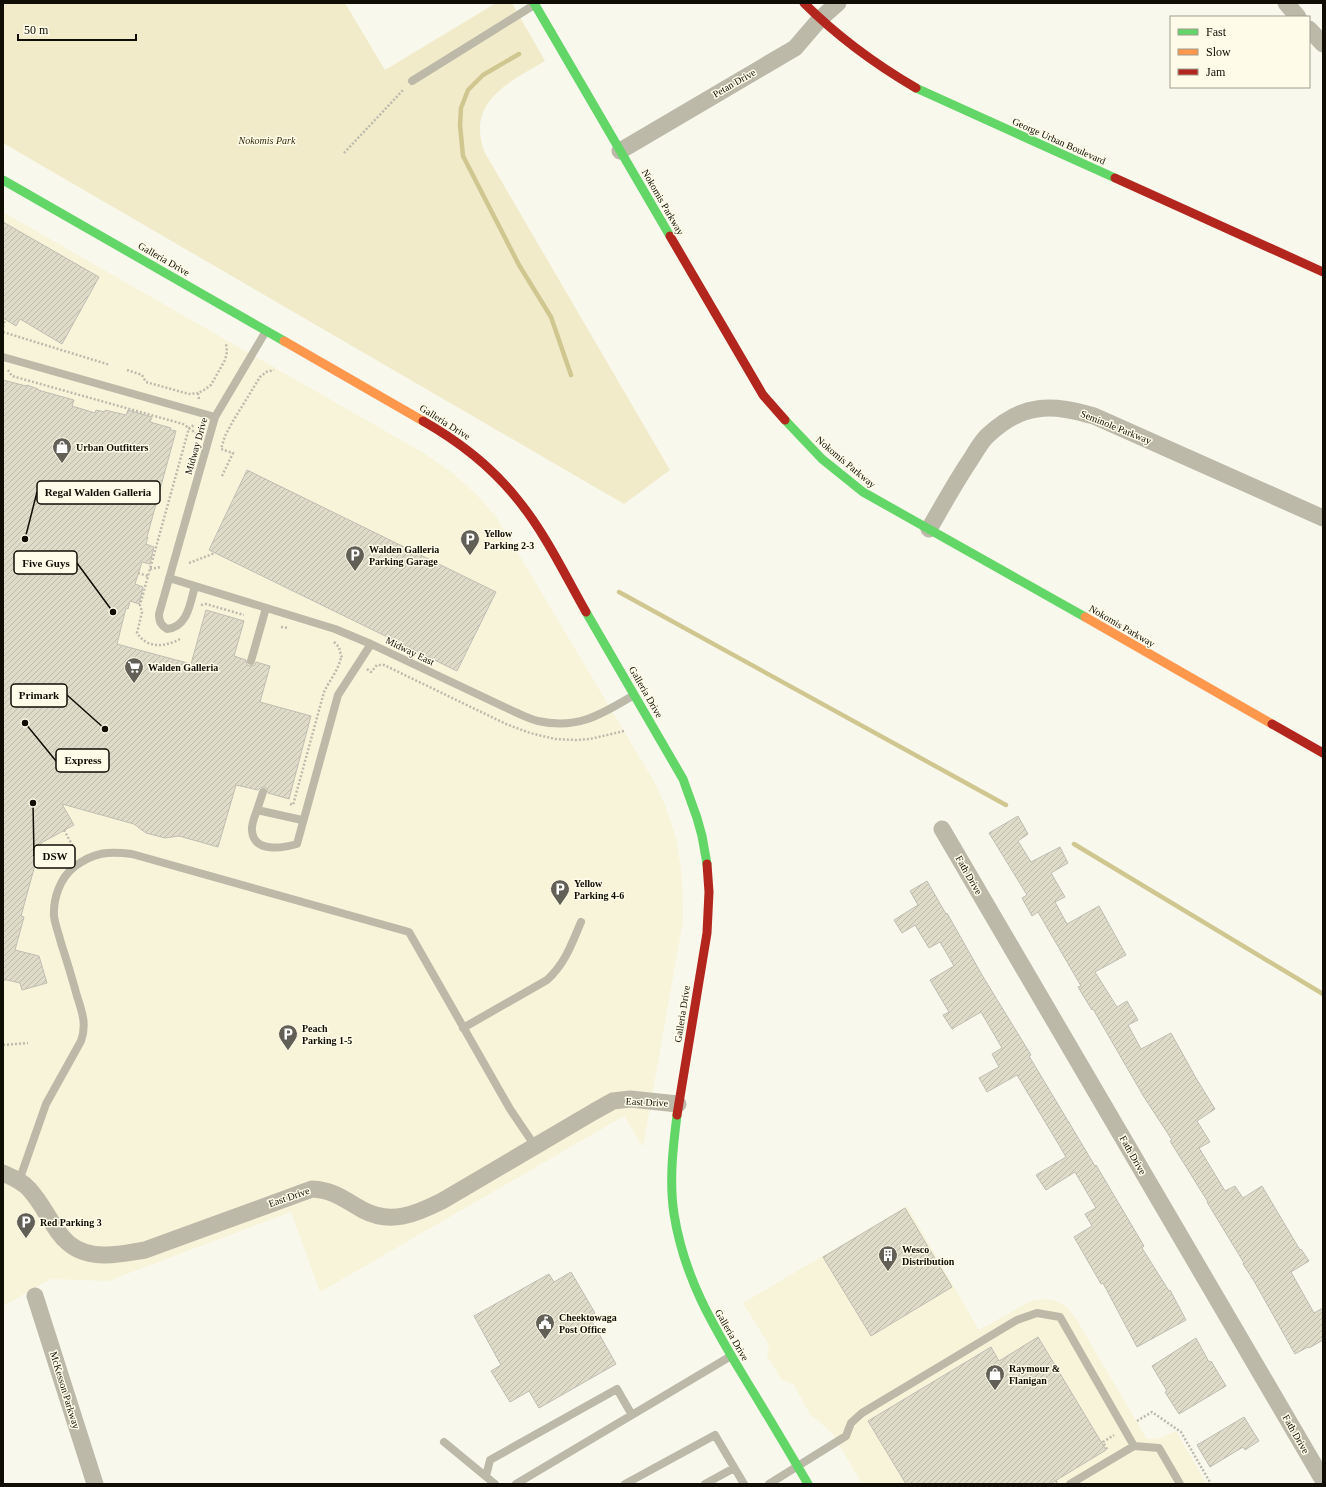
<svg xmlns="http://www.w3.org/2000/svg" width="1326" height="1487" font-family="Georgia,serif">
  <defs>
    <pattern id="building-hatch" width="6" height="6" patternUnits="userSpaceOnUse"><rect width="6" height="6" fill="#dedbc8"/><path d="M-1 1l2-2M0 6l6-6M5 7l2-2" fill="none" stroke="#bdbbaa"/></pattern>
  </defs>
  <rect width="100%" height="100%" fill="#f9f8ed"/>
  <!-- built -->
  <path fill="#f8f4d9" d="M3,212L422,452L450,471L476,494L497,518L655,783L665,805L676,838L681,868L683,898V921L643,1147L624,1116L320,1292L291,1212L108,1281L51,1279L3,1306Z
    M907,1206L979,1330L1031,1301L1045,1299L1056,1301L1067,1307L1075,1317L1147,1439L1161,1438L1176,1431L1207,1484H862L832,1433L810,1414L793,1384L782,1380L767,1356L769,1345L743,1303Z"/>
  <!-- green -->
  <path fill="#f1ebca" d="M3,3H345L385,70L496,3H512L545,61C509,82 465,102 485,153L670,470L624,504L3,143Z"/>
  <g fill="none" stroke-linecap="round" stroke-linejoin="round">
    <!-- stream -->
    <path stroke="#d0c790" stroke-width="4.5" d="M519,54L483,75L468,90L461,108L460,125L463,156L519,265L551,317L571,375
      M619,592L1006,805
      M1074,844L1323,994"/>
  </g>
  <!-- building -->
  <path fill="url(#building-hatch)" stroke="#c0beb4" d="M3,222L99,277L62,344L20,319L16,326L3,318Z
    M3,380L26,386L27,385L38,389V390L74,400L72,406L95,413L96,410L105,412V410L126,415L128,410L152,417L150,422L171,428L170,430L176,431L147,537H148L146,544L154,547L150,564L142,562L135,584L143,587L139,604L130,601L128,609L126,608L117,644L191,664L206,610L244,621L234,656L246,660L247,665L250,666L255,665L256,662L270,666L260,702L311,716L289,799L268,793L267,789L264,787L260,788L258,790L236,785L218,847L179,836L165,838L146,833L134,824L62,804L74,825L41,843L21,916L24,917L15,950L39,956L47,983L22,990L20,983L7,980H3Z
    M247,470L496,592L457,671L209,550Z
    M1018,816L1028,834L1018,841L1031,862L1060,847L1068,863L1051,873L1065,897L1055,902L1067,924L1099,906L1126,955L1095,972L1117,1007L1127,1001L1138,1020L1128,1025L1141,1049L1171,1033L1196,1078L1215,1109L1197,1121L1210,1142L1199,1148L1225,1191L1235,1186L1243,1198L1262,1186L1300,1250L1301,1249L1309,1261L1291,1272L1314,1313L1323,1308V1340L1309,1348L1308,1347L1295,1354L1254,1281L1243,1264L1244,1263L1207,1202H1208L1170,1141L1172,1140L1144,1097L1093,1009L1092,1010L1078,987L1081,986L1038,912L1032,916L1022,898L1027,895L989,833Z
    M927,881L946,914L947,913L982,975L1031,1055L1029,1056L1095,1166L1096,1165L1144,1246L1142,1248L1169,1291L1170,1290L1186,1320L1137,1347L1103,1283L1101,1284L1074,1237L1092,1226L1085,1214L1096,1208L1075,1172L1046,1190L1036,1175L1066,1157L1059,1145L1017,1075L987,1092L979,1078L999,1067L992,1054L1002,1048L981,1012L952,1029L943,1015L949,1012L930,980L954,966L940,942L929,948L915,925L902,933L894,920L918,905L910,891Z
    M905,1208L952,1287L871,1336L823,1257Z
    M571,1272L595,1313L589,1316L616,1364L539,1408L529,1391L510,1402L491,1371L501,1365L474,1316L549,1274L554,1282Z
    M1038,1337L1106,1450L1050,1484H906L868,1421L991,1347L999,1361Z
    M1196,1338L1209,1362L1211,1361L1226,1386L1179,1414L1165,1392L1167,1391L1152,1366Z
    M1244,1417L1259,1441L1245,1450L1243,1447L1210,1467L1197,1445Z"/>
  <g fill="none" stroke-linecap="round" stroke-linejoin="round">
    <!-- path -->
    <path stroke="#bcbaad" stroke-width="2.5" stroke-dasharray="2 2" stroke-linecap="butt" d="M344,153L404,89
      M3,327L5,319
      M3,332L110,365
      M8,370L12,376L183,424L197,434
      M127,370L142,375L146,382L189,394L198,393
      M199,399L198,393L204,390L211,385L225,360L227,352L226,343
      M222,476L233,453L221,449L225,436L233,421L260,377L266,372L274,370
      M189,563L215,553
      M150,569L161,567
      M138,573L148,576
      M201,605L206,604L244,615
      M281,627L289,628
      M180,639C165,647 147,649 137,633L142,612L140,605L189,428L194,425
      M334,642L339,647L341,656L344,658
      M367,669L371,672L377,665H384L506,724L530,733L555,739L576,740L590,739L624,731
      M290,804L293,805L324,692C329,681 340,668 341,656
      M64,830L75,850
      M3,1045L28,1043
      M1137,1421L1152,1412L1181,1432L1211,1484
      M1107,1449L1103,1442L1114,1435
      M1052,1484L1059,1480"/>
    <!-- lane -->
    <path stroke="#bcb9a9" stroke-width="8" d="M412,81L534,5
      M3,357L215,417
      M169,578L335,629L371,644L515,712C522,715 530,719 538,721C578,730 602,714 634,695
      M195,586C190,603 188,627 167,629C161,625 159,622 159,614L215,417L266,331
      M251,661L266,608
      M257,810L263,792
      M302,820L257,810C255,816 251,824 252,831C254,853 283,848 297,844L338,695L371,644
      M463,1028L547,980C565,964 572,943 581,922
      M19,1181L46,1104L81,1041C87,1024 82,1012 77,996C72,978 67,961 61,943C59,934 55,925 54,916C53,899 60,878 74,867C94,852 108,851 132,854L409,932L510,1109L535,1146
      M444,1442L495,1484
      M486,1476L490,1460L617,1389L632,1415
      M516,1484L731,1356
      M625,1484L715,1435L744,1484
      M705,1484L734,1468
      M769,1484L846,1436L851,1423L862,1413L1017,1320L1037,1313L1060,1317L1134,1446L1159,1448L1180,1484
      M1070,1484L1134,1446"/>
    <!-- street -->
    <path stroke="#bcb9a9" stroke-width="17" d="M1286,3L1298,17
      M1309,29L1323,44
      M620,151L795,48L820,19L838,3
      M929,529C943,505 956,481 971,459C976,451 981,442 987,436C1000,424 1019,411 1037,409C1056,406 1076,411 1094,416L1323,518
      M942,829L1323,1480
      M3,1173C12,1177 22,1181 29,1189C55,1217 57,1256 106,1255C119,1255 132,1252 145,1250L312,1189C334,1190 345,1200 363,1210C391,1225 416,1214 442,1201L595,1111L613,1101L630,1099L678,1104
      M35,1296L95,1484"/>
    <!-- fast -->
    <path stroke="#63d668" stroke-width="9" d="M534,3L670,236
      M916,88L1115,178
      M3,180L284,341
      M785,420L822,459L863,492L1085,617
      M586,612L683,779L697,818L702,836L707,864
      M677,1115C673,1147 669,1181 674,1214C684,1277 712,1324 744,1377C766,1413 787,1448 808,1484"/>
    <!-- slow -->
    <path stroke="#ff974d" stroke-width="9" d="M284,341L423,421
      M1085,617L1272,724"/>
    <!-- jam -->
    <path stroke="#b3261e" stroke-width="9" d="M804,3C838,37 875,64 916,88
      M1115,178L1323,272
      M670,236L763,395L785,420
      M423,421C460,442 492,467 518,500C545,533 565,575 586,612
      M1272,724L1323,753
      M677,1115L707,933L709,892L707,864"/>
  </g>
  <!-- icons -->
  <defs>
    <symbol id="shop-pin" viewBox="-11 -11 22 30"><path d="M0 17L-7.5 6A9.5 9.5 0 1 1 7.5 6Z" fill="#615f56" stroke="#fefbe8"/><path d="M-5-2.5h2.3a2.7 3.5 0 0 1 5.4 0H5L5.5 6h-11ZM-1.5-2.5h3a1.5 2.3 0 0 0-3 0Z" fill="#fff"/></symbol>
    <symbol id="parking-pin" viewBox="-11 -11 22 30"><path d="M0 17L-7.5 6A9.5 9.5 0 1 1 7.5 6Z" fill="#615f56" stroke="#fefbe8"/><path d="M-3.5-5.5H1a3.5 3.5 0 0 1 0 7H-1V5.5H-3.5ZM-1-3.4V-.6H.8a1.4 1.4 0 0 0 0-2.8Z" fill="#fff"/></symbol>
    <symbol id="supermarket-pin" viewBox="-11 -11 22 30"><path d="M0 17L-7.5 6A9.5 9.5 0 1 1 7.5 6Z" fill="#615f56" stroke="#fefbe8"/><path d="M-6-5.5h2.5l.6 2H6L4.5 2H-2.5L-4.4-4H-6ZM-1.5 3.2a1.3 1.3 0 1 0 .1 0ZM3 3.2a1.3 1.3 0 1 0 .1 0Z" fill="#fff"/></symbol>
    <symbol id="building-pin" viewBox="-11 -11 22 30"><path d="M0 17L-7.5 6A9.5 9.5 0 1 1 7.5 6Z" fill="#615f56" stroke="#fefbe8"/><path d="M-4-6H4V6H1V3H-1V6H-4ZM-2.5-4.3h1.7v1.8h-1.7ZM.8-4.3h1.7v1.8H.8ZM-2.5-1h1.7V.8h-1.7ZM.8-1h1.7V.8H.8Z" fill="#fff"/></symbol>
    <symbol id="civic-pin" viewBox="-11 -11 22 30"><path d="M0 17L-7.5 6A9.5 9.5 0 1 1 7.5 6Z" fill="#615f56" stroke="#fefbe8"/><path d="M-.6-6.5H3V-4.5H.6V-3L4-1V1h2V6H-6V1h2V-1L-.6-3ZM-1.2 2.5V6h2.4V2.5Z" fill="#fff"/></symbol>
  </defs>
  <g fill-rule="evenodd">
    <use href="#shop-pin" x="51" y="436" width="22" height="30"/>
    <use href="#parking-pin" x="459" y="528" width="22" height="30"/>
    <use href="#parking-pin" x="344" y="544" width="22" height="30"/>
    <use href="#supermarket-pin" x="123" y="656" width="22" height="30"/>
    <use href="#parking-pin" x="549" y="878" width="22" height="30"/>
    <use href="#parking-pin" x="277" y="1023" width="22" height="30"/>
    <use href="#parking-pin" x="15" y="1211" width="22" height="30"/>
    <use href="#building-pin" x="877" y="1244" width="22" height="30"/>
    <use href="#civic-pin" x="534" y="1312" width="22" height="30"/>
    <use href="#shop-pin" x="984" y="1363" width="22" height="30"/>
  </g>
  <g text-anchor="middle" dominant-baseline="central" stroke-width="3" stroke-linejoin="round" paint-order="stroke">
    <!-- street labels -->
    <g font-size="10" fill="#0f0d04" stroke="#fefbe8">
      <text transform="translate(734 83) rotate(-30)">Petan Drive</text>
      <text transform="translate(1059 141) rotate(24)">George Urban Boulevard</text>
      <text transform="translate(663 202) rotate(60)">Nokomis Parkway</text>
      <text transform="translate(164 259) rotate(30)">Galleria Drive</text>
      <text transform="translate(445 422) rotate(32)">Galleria Drive</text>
      <text transform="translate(1116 427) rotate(22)">Seminole Parkway</text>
      <text transform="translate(196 446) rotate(-74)">Midway Drive</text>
      <text transform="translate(846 462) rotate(40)">Nokomis Parkway</text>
      <text transform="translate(1122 626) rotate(30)">Nokomis Parkway</text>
      <text transform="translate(410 651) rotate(26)">Midway East</text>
      <text transform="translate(646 692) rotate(60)">Galleria Drive</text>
      <text transform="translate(969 875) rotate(60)">Fath Drive</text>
      <text transform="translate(682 1014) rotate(-81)">Galleria Drive</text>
      <text transform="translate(647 1102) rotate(3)">East Drive</text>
      <text transform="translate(1133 1155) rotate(60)">Fath Drive</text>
      <text transform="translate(289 1197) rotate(-19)">East Drive</text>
      <text transform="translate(732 1335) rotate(60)">Galleria Drive</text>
      <text transform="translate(65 1390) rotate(73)">McKesson Parkway</text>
      <text transform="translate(1296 1434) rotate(60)">Fath Drive</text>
    </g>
    <!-- park labels -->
    <g font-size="10" font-style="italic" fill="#312b09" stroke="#fefbe8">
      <text x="267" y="140">Nokomis Park</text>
    </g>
    <!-- poi labels -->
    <g font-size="10" font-weight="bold" fill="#0f0d04" stroke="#fefbe8" text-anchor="start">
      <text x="76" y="447">Urban Outfitters</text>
      <text x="484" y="533">Yellow<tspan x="484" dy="12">Parking 2-3</tspan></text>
      <text x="369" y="549">Walden Galleria<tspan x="369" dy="12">Parking Garage</tspan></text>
      <text x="148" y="667">Walden Galleria</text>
      <text x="574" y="883">Yellow<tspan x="574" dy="12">Parking 4-6</tspan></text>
      <text x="302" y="1028">Peach<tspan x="302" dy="12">Parking 1-5</tspan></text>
      <text x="40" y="1222">Red Parking 3</text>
      <text x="902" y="1249">Wesco<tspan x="902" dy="12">Distribution</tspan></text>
      <text x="559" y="1317">Cheektowaga<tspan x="559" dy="12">Post Office</tspan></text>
      <text x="1009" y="1368">Raymour &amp;<tspan x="1009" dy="12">Flanigan</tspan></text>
    </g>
  </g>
  <!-- callouts -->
  <path fill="none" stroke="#0f0d04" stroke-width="1.5" d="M25 539L37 492M113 612L77 563M105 729L67 695M25 723L56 761M33 803L34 856"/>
  <g fill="#0f0d04" stroke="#fefbe8" stroke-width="1.5">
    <circle cx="25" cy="539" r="4"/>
    <circle cx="113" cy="612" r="4"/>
    <circle cx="105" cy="729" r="4"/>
    <circle cx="25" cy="723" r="4"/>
    <circle cx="33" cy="803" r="4"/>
  </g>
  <g fill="#fefbe8" stroke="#0f0d04" stroke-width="1.5">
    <rect x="37" y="481" width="123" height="23" rx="4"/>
    <rect x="14" y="551" width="63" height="23" rx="4"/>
    <rect x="11" y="684" width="56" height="23" rx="4"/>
    <rect x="56" y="749" width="53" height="23" rx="4"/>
    <rect x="34" y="845" width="41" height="23" rx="4"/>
  </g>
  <g font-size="11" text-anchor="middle" font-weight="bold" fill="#0f0d04">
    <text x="98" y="496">Regal Walden Galleria</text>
    <text x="46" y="567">Five Guys</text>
    <text x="39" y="699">Primark</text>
    <text x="83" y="764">Express</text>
    <text x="55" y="860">DSW</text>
  </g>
  <!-- border -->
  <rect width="1326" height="1487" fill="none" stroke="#0f0d04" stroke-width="8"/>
  <!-- legend -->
  <rect x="1170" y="16" width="140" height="72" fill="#fefbe8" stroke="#9e9c8d"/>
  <rect x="1178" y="29" width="20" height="6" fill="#63d668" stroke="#9e9c8d"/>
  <text x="1206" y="36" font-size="12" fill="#0f0d04">Fast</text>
  <rect x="1178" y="49" width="20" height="6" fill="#ff974d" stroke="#9e9c8d"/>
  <text x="1206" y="56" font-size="12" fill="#0f0d04">Slow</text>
  <rect x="1178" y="69" width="20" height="6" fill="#b3261e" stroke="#9e9c8d"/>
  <text x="1206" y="76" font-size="12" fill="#0f0d04">Jam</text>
  <!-- scale -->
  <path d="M18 34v6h118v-6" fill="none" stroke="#0f0d04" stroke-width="2"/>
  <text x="24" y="34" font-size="12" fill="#0f0d04" stroke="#fefbe8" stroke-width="3" paint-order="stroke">50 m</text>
</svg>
